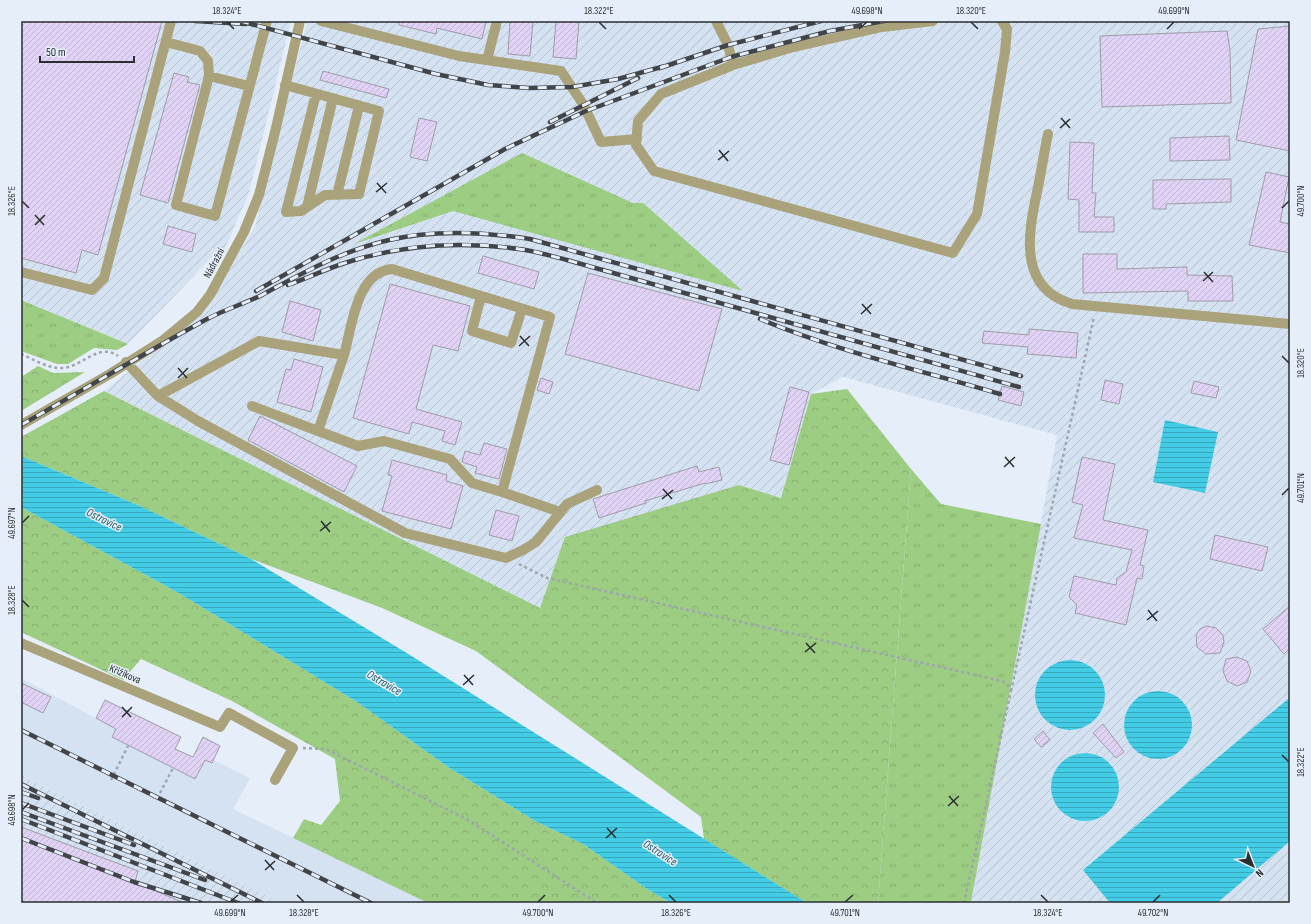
<svg xmlns="http://www.w3.org/2000/svg" width="1311" height="924" font-family="'Sofia Sans Condensed',sans-serif">
  <defs>
    <pattern id="industrial-furrows" width="10" height="10" patternUnits="userSpaceOnUse"><rect width="10" height="10" fill="#d5e2f2"/><path d="M-1 1l2-2M0 10L10 0M9 11l2-2" fill="none" stroke="#b7c2d0"/></pattern>
    <pattern id="grass-tufts" width="24" height="20" patternUnits="userSpaceOnUse"><rect width="24" height="20" fill="#9ccd82"/><path d="M3 7l-1-3M5 7V3M7 7l1-3M15 17l-1-3M17 17v-4M19 17l1-3" fill="none" stroke="#87b071"/></pattern>
    <pattern id="forest-crowns" width="20" height="18" patternUnits="userSpaceOnUse"><rect width="20" height="18" fill="#9ccd82"/><path d="M2 6a3 3 0 1 1 6 0M12 15a3 3 0 1 1 6 0" fill="none" stroke="#87b071"/></pattern>
    <pattern id="water-rules" width="6" height="5" patternUnits="userSpaceOnUse"><rect width="6" height="5" fill="#42cce5"/><path d="M0 2.5h6" fill="none" stroke="#37a6ba"/></pattern>
    <pattern id="building-hatch" width="6" height="6" patternUnits="userSpaceOnUse"><rect width="6" height="6" fill="#e0d3f5"/><path d="M-1 1l2-2M0 6l6-6M5 7l2-2" fill="none" stroke="#c0b5d2"/></pattern>
  </defs>
  <rect width="100%" height="100%" fill="#e6eff9"/>
  <!-- built -->
  <path fill="#d5e2f2" d="M21,678L116,729L113,738L195,779L205,760L211,763L213,760L250,778L233,809L428,903H281L21,775Z"/>
  <!-- industrial -->
  <path fill="url(#industrial-furrows)" d="M21,21H291L249,193L223,253L212,257L128,344L21,300Z
    M307,21H1290V903L971,902L1057,435L843,377L811,394L781,498L739,485L540,608L104,391L205,311L255,226Z
    M21,775L45,787L281,903H21Z"/>
  <!-- grass -->
  <path fill="url(#grass-tufts)" d="M522,153L633,203H643L743,291L453,211L354,244Z
    M21,300L128,344L117,350L94,348L68,364H57L21,351Z
    M911,469L941,504L1041,524L971,902L972,903H878Z"/>
  <!-- forest -->
  <path fill="url(#forest-crowns)" d="M38,366L53,373L85,372L21,411V377Z
    M847,389L911,469L878,903H807L704,839L701,817L476,651L382,608L251,559L140,506L21,456V437L104,391L540,608L565,537L739,485L781,498L811,394Z
    M21,507L177,592L357,702L448,767L535,821L583,844L647,889L671,903H428L293,838L304,819L321,825L340,801L335,759L232,701L141,659L123,680L21,632Z"/>
  <!-- water -->
  <path fill="url(#water-rules)" d="M1165,420L1218,432L1205,493L1153,482Z
    M21,456L140,506L251,559L410,655L807,903H671L647,889L583,844L535,821L448,767L357,702L177,592L21,507Z
    M1035 695a35 35 0 1 1 70 0a35 35 0 1 1-70 0Z
    M1124 725a34 34 0 1 1 68 0a34 34 0 1 1-68 0Z
    M1288,699L1290,701V841L1217,903H1110L1083,870Z
    M1051 787a34 34 0 1 1 68 0a34 34 0 1 1-68 0Z"/>
  <!-- building -->
  <path fill="url(#building-hatch)" stroke="#9f9ba6" d="M21,21H162L98,255L82,250L76,273L21,258Z
    M399,21H486L482,39L437,28L436,34L399,25Z
    M510,21H533L530,56L508,54Z
    M556,21H579L576,59L553,57Z
    M1290,26V151L1236,140L1258,29Z
    M1227,31L1230,51L1231,103L1102,107L1100,36Z
    M323,71L389,89L386,98L320,80Z
    M174,73L189,77L187,82L200,85L168,203L140,195Z
    M419,118L437,122L427,161L410,157Z
    M1229,136L1230,160L1170,161V138Z
    M1070,142L1094,143L1092,193H1096L1094,217H1114V232H1079V200L1068,199Z
    M1266,172L1289,177L1280,222L1290,224V253L1249,245Z
    M1231,179V202L1166,204V209H1153V180Z
    M168,226L196,234L192,252L163,244Z
    M1083,254H1117V269L1187,267V275L1232,276L1233,301H1188V291L1083,293Z
    M483,256L539,272L534,289L478,273Z
    M588,273L722,309L699,391L565,354Z
    M390,284L470,306L458,351L433,345L416,409L462,422L455,445L442,441L445,431L412,422L409,434L353,418Z
    M290,301L321,310L313,341L282,332Z
    M1029,329L1078,333L1076,358L1027,354L1028,347L982,343L984,331L1029,335Z
    M294,359L323,367L311,412L277,402L286,369L291,370Z
    M541,378L553,382L549,394L537,390Z
    M1105,380L1123,384L1119,404L1101,400Z
    M1194,381L1219,387L1216,398L1191,393Z
    M1002,386L1024,392L1021,406L998,400Z
    M790,387L809,392L789,465L770,460Z
    M260,416L357,466L344,492L248,440Z
    M484,443L507,449L499,479L475,473L477,467L462,462L465,451L480,455Z
    M1082,457L1115,464L1103,520L1148,530L1140,565L1144,566L1142,579L1137,578L1126,625L1075,613L1077,605L1069,597L1074,576L1116,585L1117,578L1126,572L1132,550L1074,538L1083,505L1072,502Z
    M392,460L447,475L446,481L463,486L451,529L382,511L392,476L388,475Z
    M697,466L699,472L719,467L722,480L705,484V483L645,501L646,503L599,518L593,499Z
    M496,510L519,516L512,541L489,535Z
    M1215,535L1268,547L1262,571L1210,559Z
    M1290,606V648L1284,654L1263,629Z
    M1207,626L1216,628L1223,635L1224,642L1220,653L1206,654L1197,647L1196,635L1200,629Z
    M1237,657L1247,661L1251,671L1247,682L1237,686L1227,681L1223,671L1226,659Z
    M21,683L51,697L43,713L21,702Z
    M105,700L181,737L175,749L193,757L203,737L220,746L212,763L205,760L195,779L112,737L116,729L96,718Z
    M1103,724L1124,752L1116,758L1093,733Z
    M1043,731L1050,740L1041,747L1034,739Z
    M21,827L138,871L135,882L184,903H21Z"/>
  <g fill="none" stroke-linecap="round" stroke-linejoin="round">
    <!-- path -->
    <path stroke="#9ea5ad" stroke-width="2.5" stroke-dasharray="3 3" stroke-linecap="butt" d="M21,354C33,359 49,369 62,368C82,367 99,342 118,356
      M519,564L547,578L1002,681L1007,684L1011,691L964,903
      M1011,691L1094,317
      M303,748L326,749L470,821L597,903
      M111,780L128,746
      M160,793L173,768"/>
    <!-- minor -->
    <path stroke="#aaa27b" stroke-width="10" d="M321,21L459,56L561,71L583,104L601,142L637,139
      M716,21L728,45L733,65
      M933,21L882,27L790,48L733,65L661,94L638,121L636,145L654,171L953,253L977,214L1005,52L1007,29L1002,21
      M166,42L200,51L208,61L209,76L176,205L215,216L267,21
      M487,60L497,21
      M209,76L249,86
      M285,85L379,111L359,194L325,195L301,211L286,212L316,94
      M1048,134C1044,153 1041,173 1037,192C1028,234 1018,288 1072,304L1290,324
      M337,195L359,106
      M307,207L333,98
      M21,272L92,290L104,278L171,21
      M481,296L472,331L511,343L522,309
      M126,362L158,396L198,421L405,533L506,558L523,550L536,542L567,504L597,490
      M158,396L259,341L344,355C352,327 356,272 392,269L550,317L502,492L560,512
      M252,406L318,431L344,355
      M21,425L110,374L162,341L197,312L210,295L244,232L259,195L276,128L300,21
      M318,431L358,446L384,441L450,459L472,483L502,492
      M21,643L220,727L229,713L293,748L275,780"/>
    <defs>
      <path id="rail" d="M195,21L246,24
        M240,21L436,74L488,85L529,88L572,87L618,79L665,66
        M660,68L728,45L821,21
        M550,122L638,78
        M288,285C308,278 328,268 348,262C405,244 461,241 519,249C535,251 551,256 567,260L1019,387
        M256,291L505,149L586,111L731,57L830,31L884,21
        M760,319C837,351 919,370 1000,394
        M21,425C83,390 145,353 207,319C224,310 243,304 260,296C303,273 341,251 389,240C436,229 484,232 530,239L1021,376
        M21,730L371,903
        M21,784L262,903
        M21,792L38,798
        M21,803L134,845
        M21,812L205,880
        M21,819L238,903
        M21,838L134,882L201,903"/>
    </defs>
    <!-- rail casing -->
    <use href="#rail" stroke="#414549" stroke-width="4.5"/>
    <!-- rail -->
    <use href="#rail" stroke="#e6eff9" stroke-width="3" stroke-dasharray="9" stroke-linecap="butt"/>
  </g>
  <!-- ticks -->
  <path fill="none" stroke="#2a2e31" stroke-width="1.5" d="M227,22L234,29M599,22L606,29M971,22L978,29M859,29L867,22M1167,29L1174,22M1061,118L1070,128M1060,128L1070,119M719,150L728,161M718,160L729,151M377,183L386,193M376,192L387,183M22,201L29,208M1282,208L1289,201M35,215L44,225M35,225L45,215M1204,272L1213,282M1203,281L1213,272M862,304L871,314M861,314L872,304M520,336L529,346M519,346L530,336M1282,356L1289,363M178,368L187,378M178,378L188,368M1005,457L1014,467M1004,467L1015,457M663,489L672,499M1282,495L1289,488M662,499L673,490M321,521L330,532M22,523L29,516M320,531L331,522M22,600L29,607M1148,610L1157,621M1147,620L1158,611M806,643L815,653M805,652L816,643M464,675L473,685M463,685L474,675M122,707L131,717M122,717L132,707M1282,755L1289,762M949,796L958,806M948,806L959,796M22,810L29,803M607,828L616,838M606,838L617,828M265,860L274,870M265,870L275,861M297,895L304,902M669,895L676,902M1041,895L1048,902M230,902L238,895M538,902L545,895M845,902L853,895M1153,902L1160,895"/>
  <g text-anchor="middle" dominant-baseline="central" stroke-width="3" stroke-linejoin="round" paint-order="stroke">
    <!-- street labels -->
    <g font-size="11" fill="#2a2e31" stroke="#e6eff9">
      <text transform="translate(214 263) rotate(-62)">Nádražní</text>
      <text transform="translate(125 674) rotate(23)">Křižíkova</text>
    </g>
    <!-- water labels -->
    <g font-size="12" font-style="italic" fill="#245c66" stroke="#e6eff9">
      <text transform="translate(104 520) rotate(26)">Ostravice</text>
      <text transform="translate(384 683) rotate(30)">Ostravice</text>
      <text transform="translate(660 853) rotate(33)">Ostravice</text>
    </g>
  </g>
  <!-- border -->
  <rect width="1311" height="924" fill="none" stroke="#e6eff9" stroke-width="44"/>
  <!-- north arrow -->
  <g transform="translate(1253 866) rotate(137)" stroke="#e6eff9" stroke-width="3" paint-order="stroke">
  <path d="M0-3L7 15L0 10L-7 15Z" fill="#2a2e31"/>
  <text y="-6" font-size="11" font-weight="bold" text-anchor="middle" fill="#2a2e31">N</text>
  </g>
  <!-- scale -->
  <path d="M40 56v6h94v-6" fill="none" stroke="#2a2e31" stroke-width="2"/>
  <text x="46" y="56" font-size="12" fill="#2a2e31" stroke="#e6eff9" stroke-width="3" paint-order="stroke">50 m</text>
  <rect x="22" y="22" width="1267" height="880" fill="none" stroke="#2a2e31" stroke-width="1.5"/>
  <g font-size="10" text-anchor="middle" fill="#2a2e31">
    <text x="227" y="14">18.324°E</text>
    <text x="599" y="14">18.322°E</text>
    <text x="867" y="14">49.698°N</text>
    <text x="971" y="14">18.320°E</text>
    <text x="1174" y="14">49.699°N</text>
    <text transform="translate(11 201) rotate(-90)" y="4">18.326°E</text>
    <text transform="translate(1300 201) rotate(-90)" y="4">49.700°N</text>
    <text transform="translate(1300 363) rotate(-90)" y="4">18.320°E</text>
    <text transform="translate(1300 488) rotate(-90)" y="4">49.701°N</text>
    <text transform="translate(11 523) rotate(-90)" y="4">49.697°N</text>
    <text transform="translate(11 600) rotate(-90)" y="4">18.328°E</text>
    <text transform="translate(1300 762) rotate(-90)" y="4">18.322°E</text>
    <text transform="translate(11 810) rotate(-90)" y="4">49.698°N</text>
    <text x="230" y="916">49.699°N</text>
    <text x="304" y="916">18.328°E</text>
    <text x="538" y="916">49.700°N</text>
    <text x="676" y="916">18.326°E</text>
    <text x="845" y="916">49.701°N</text>
    <text x="1048" y="916">18.324°E</text>
    <text x="1153" y="916">49.702°N</text>
  </g>
</svg>
